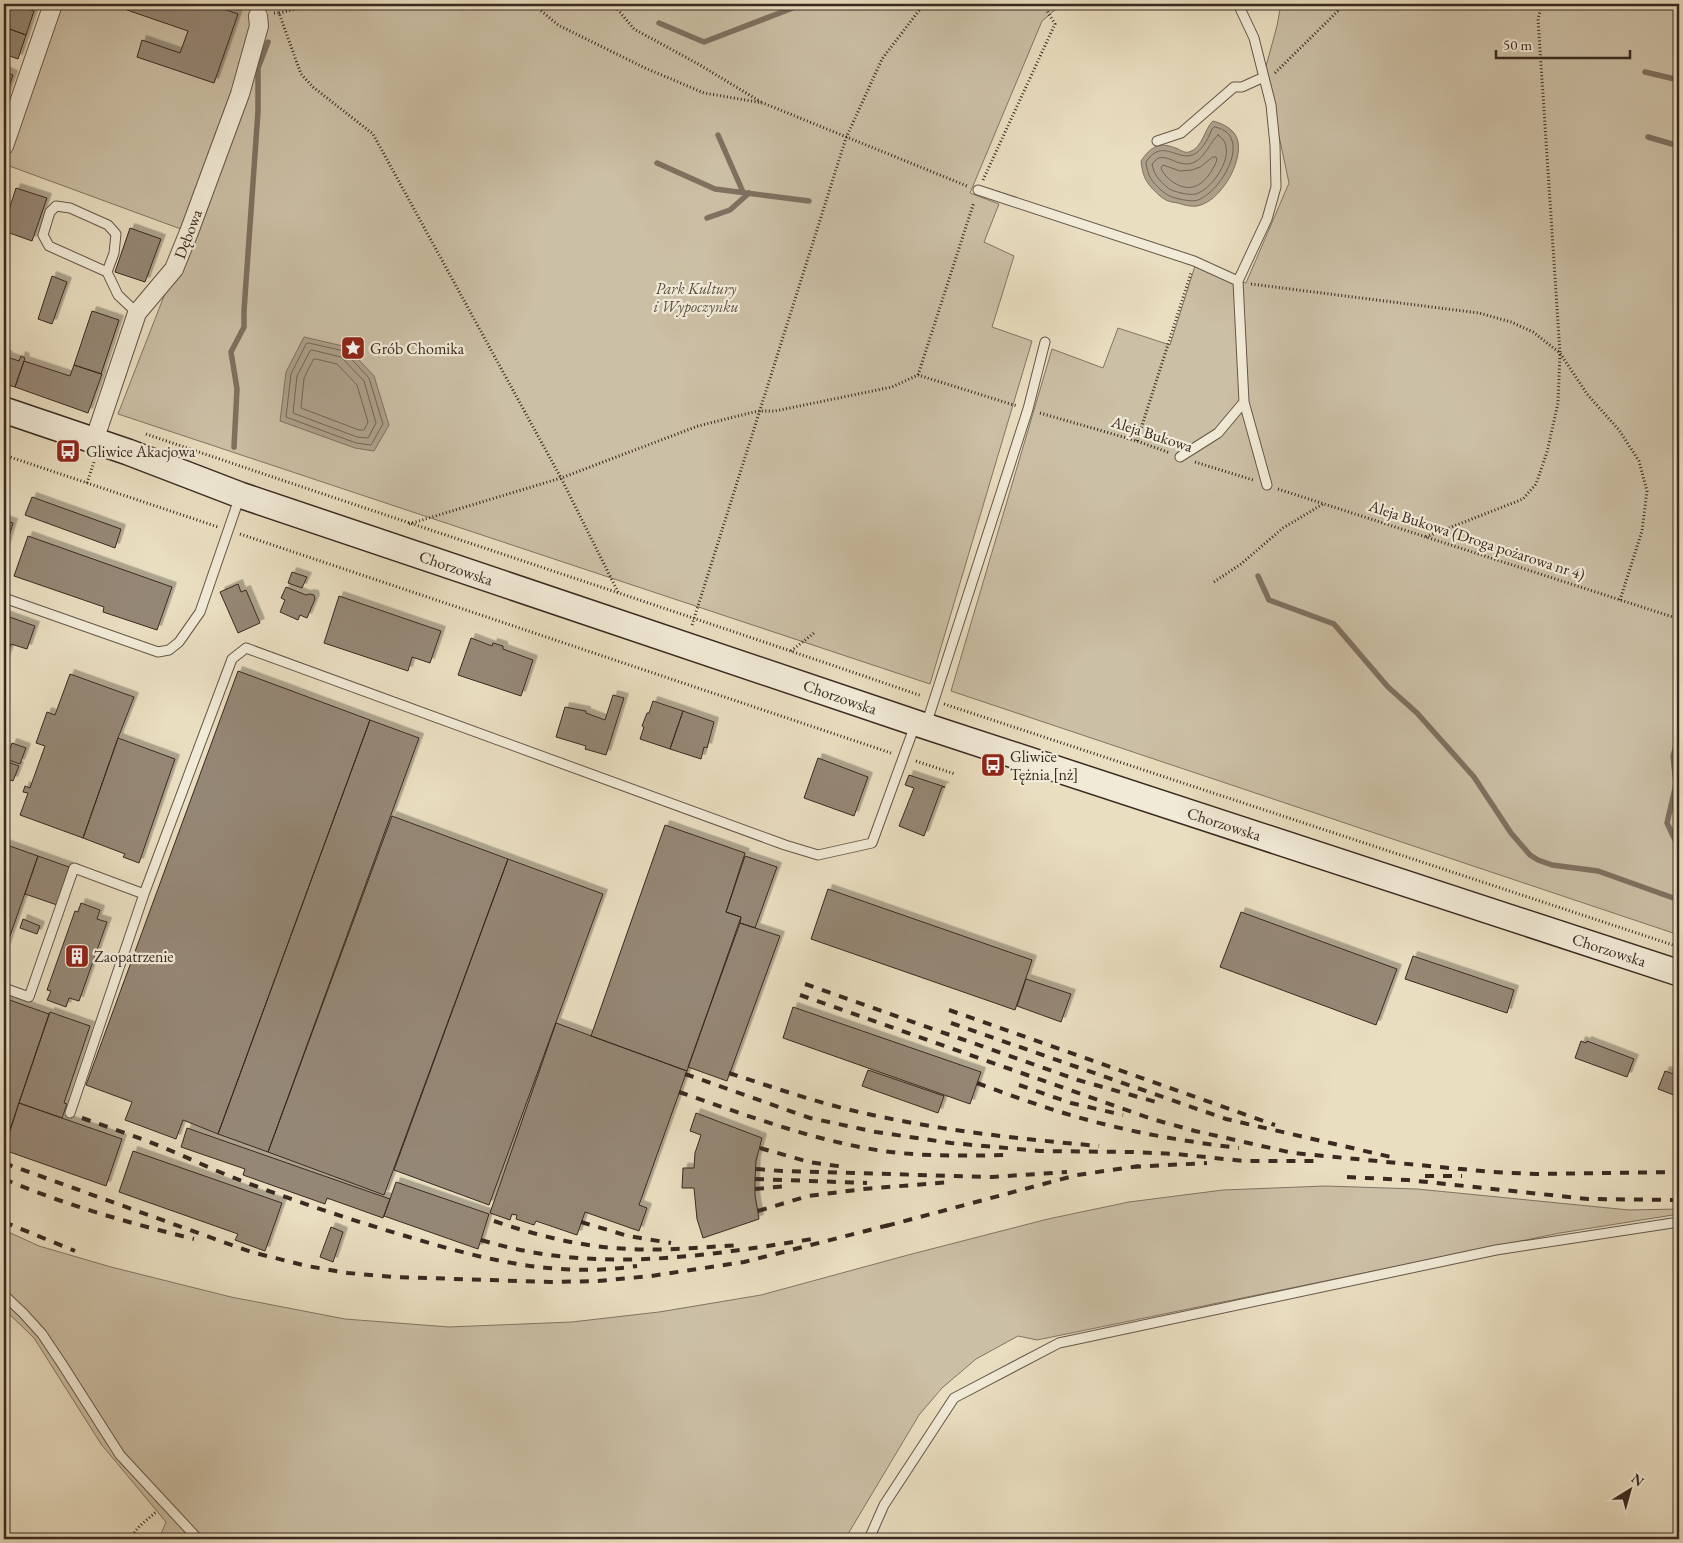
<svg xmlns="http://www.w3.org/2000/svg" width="1683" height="1543" font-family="'EB Garamond',serif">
  <defs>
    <filter id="shadow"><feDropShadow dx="4.5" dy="-4.5" stdDeviation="0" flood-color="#0004"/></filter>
  </defs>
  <rect width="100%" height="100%" fill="#e9dec0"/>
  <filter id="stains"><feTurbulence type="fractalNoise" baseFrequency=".004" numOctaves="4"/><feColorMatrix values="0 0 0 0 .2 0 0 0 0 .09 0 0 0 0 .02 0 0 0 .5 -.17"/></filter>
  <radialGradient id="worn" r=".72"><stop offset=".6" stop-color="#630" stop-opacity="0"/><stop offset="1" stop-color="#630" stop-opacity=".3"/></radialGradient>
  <!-- green -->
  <path fill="#cbbfa5" stroke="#827463" d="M60,4H1062L1042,21L970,193L999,204L984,242L1014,256L992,327L1032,341L930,684L118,414L189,232L4,164Z
    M1281,4H1679V935L951,691L1052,349L1103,368L1118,328L1170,345L1195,266L1246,283L1289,183L1265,70L1277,26Z
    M1325,1186L1417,1189L1629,1210L1679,1209V1214L1560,1233L1037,1340L1018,1336L976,1359L942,1388L919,1415L848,1534L847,1539H159L166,1522L101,1444L34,1338L4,1309V1230L39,1246L111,1267L231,1297L345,1319L449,1327L572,1322L659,1312L761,1295L908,1255L1048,1219L1129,1202L1223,1190Z"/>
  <!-- water -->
  <path fill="#ada08a" stroke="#7f7060" d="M1213,121C1224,124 1236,130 1238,142C1242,164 1220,202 1197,206C1191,207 1184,205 1178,203C1170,202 1166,201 1160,196C1147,184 1143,179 1141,161C1151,146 1160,141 1178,149C1182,151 1185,153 1189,152C1203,148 1204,129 1213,121Z
    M304,337L347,347L374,376L389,425L374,451L355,448L280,421L286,372Z"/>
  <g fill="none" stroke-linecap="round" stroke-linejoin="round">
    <!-- shore -->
    <path stroke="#736456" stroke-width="1" d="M1215,127C1254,135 1222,191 1198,200C1193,202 1185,200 1179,199C1172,197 1168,196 1162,191C1151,181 1148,177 1146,162C1168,128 1189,187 1212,129Z
      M1218,135C1240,148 1215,188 1196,194C1192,195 1186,194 1181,193C1175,191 1171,191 1167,187C1159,180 1154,175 1152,164L1158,158C1167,156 1172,161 1180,163C1202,169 1207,145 1218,135Z
      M1213,157H1216L1217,160C1213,170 1205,184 1193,187C1181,190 1165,179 1161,168L1163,165L1180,171L1192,170L1200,167Z
      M309,343L344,351L369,378L383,424L371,445L356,443L286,417L291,374L306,344Z
      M312,350L341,357L364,381L376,423L368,438L357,437L293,413L297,376L310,351Z
      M316,359L337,364L357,385L368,422L364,430H359L301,408L304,378L313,360Z"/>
    <!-- stream -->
    <path stroke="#7f7060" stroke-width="5.5" d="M659,23L704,42L803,4
      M1645,72L1679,80
      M718,135L743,192
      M1648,137L1679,146
      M657,163L715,189L809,201
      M707,218L730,210L749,193
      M234,447L237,389L231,352L244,327V311L258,111V68L268,42
      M1258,576L1269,600L1334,624L1388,687L1417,713L1474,777L1511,833L1530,855L1538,860L1552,865L1598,871L1679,900
      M1679,736L1673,756L1676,784L1667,823L1679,848"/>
  </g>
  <!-- building -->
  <path fill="#958774" stroke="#392921" filter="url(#shadow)" d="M8,4H14L34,11L26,35L4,27V15Z
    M130,4H209L238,14L214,83L137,57L142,40L180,53L188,31L127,10Z
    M4,27L26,35L18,59L4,54Z
    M4,71L13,75L4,101Z
    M16,188L47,198L32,241L4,231V225Z
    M130,228L161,239L145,282L115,272Z
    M52,276L67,282L52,324L38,319Z
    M92,311L119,320L101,374L74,365Z
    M4,355H7V357L19,361L21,356L25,358L15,387L4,384Z
    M24,361L70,376L74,365L102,374L88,413L15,387Z
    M32,497L121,529L115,548L25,515Z
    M4,520L13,523L4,553Z
    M28,536L172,587L157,630L103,612L104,607L14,576Z
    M292,572L307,577L302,588L288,583Z
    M238,584L241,592L246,590L260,623L238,633L220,592Z
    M286,587L306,595L310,594L314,595L315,599L307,618L300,615L298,620L280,612L285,600L281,598Z
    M339,596L441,631L430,663L412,657L408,671L324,643Z
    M4,615L35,626L27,649L11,644L4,663Z
    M471,638L492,646L493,643L503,646V649L533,660L521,696L458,675Z
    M238,671L370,720L218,1134L183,1120L176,1139L125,1120L132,1102L86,1085Z
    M70,674L134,697L118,738L83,838L20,815L28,793L23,792L25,786L30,788L45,746L36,743L42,726L47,712L55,715Z
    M613,695L624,698L606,755L585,749L586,746L556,737L565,707L586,711V713L605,720Z
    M653,701L683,711L670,749L640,739L644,727L642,726L647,713H649Z
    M683,711L714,722L707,748L704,747L701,759L670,749Z
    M370,720L419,738L268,1152L218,1134Z
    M118,738L175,759L139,863L123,857L125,854L83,838Z
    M12,743L26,748L20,764L6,759Z
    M818,758L868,777L854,816L804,798Z
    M5,761L19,766L13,781L4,778Z
    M909,775L945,787H942L924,836L899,826L914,788L905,785Z
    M392,816L508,859L384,1195L268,1152Z
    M665,825L745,853L726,912L741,917L687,1071L591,1036Z
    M4,844L38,856L4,953Z
    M38,856L69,867L57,905L25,894Z
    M745,856L777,867L755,928L740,923L741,917L726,912Z
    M508,859L603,894L489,1205L394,1170Z
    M828,889L1032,960L1015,1010L811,939Z
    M81,903L100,910L97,919L107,922L79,1001L69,998L66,1007L47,1000L51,991L47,990L75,911L78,912Z
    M1241,912L1397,969L1376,1025L1220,967Z
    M23,919L40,926L37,934L20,928Z
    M740,923L780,936L727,1081L688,1067Z
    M1413,956L1514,990L1507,1013L1405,979Z
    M1026,979L1071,994L1061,1022L1017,1006Z
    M4,998L49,1014L4,1147Z
    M793,1007L981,1072L970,1104L783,1038Z
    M50,1012L90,1026L64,1103L67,1104L62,1118L19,1103Z
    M556,1023L687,1071L639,1205L647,1208L639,1231L585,1212L577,1235L536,1221L534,1225L516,1219L517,1215L512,1214L510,1220L490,1213Z
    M1581,1041L1586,1043L1587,1041L1634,1059L1627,1077L1575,1058Z
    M868,1070L944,1096L938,1113L862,1086Z
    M1665,1071L1679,1076V1097L1658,1089Z
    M19,1103L122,1139L106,1186L4,1150Z
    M696,1113L762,1138L756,1161L755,1179V1195L759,1219L703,1238L697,1219L694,1188H682L683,1168H694L695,1153L701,1135L690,1131Z
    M187,1128L390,1199L383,1218L327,1198L325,1204L243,1175L245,1169L181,1147Z
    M133,1151L282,1203L265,1251L235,1240L238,1234L119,1192Z
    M396,1182L489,1214L478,1249L384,1216Z
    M331,1227L343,1232L333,1262L320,1257Z"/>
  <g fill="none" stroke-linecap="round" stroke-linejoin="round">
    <defs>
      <path id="lane" d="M1238,4L1254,38L1271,105L1275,145L1276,187L1267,219L1238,281L1244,402L1267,485
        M1157,141L1181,133L1234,87H1242L1264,77
        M978,190L1194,261L1238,281
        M107,272L114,253L116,234L108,225L70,208L56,206L50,212L43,235L49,246L107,272L118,295L137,313
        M1180,457L1218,433L1244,402
        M4,598L158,652L169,650L179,642L200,612L240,496
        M926,725L1028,409L1045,342
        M4,988L29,997L74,868L144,894L232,659L246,648L785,845L818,855L872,843L915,725
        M70,1113L144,894
        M4,1295L23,1313L42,1334L62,1364L120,1455L198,1539
        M869,1539L884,1505L954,1398L1059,1343L1496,1250L1679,1222"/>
      <path id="street" d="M4,146L53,4
        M94,441L137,313L174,269L189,232L240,94L259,26L258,16"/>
      <path id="secondary" d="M4,410L128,452L240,495L916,723L1679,973"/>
    </defs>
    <!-- lane casing -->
    <use href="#lane" stroke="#655649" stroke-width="11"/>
    <!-- street casing -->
    <use href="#street" stroke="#655649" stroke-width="20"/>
    <!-- secondary casing -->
    <use href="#secondary" stroke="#392921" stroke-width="28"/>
    <!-- path -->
    <path stroke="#392921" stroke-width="3" stroke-dasharray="1 2.5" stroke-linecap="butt" d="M533,4L558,25L645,68L704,93L763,103L967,186
      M613,4L634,29L700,65L761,102
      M274,13H279L301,74L313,87L373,134L561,478L619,594
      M279,13L316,4
      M1275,73L1345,4
      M983,180L1055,24L1043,4
      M1251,284L1479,313L1511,322L1533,332L1560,353L1587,394L1619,430L1639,461L1647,491L1642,531L1620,600
      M918,375L974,202
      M1040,413L1137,441L1170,453
      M146,434C404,522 664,607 922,696
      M1137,441L1191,273
      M4,455L218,527
      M1195,462L1253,480
      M87,483L94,462
      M1278,489L1679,619
      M409,524L561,478L698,426L758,411H775L892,387L918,375L1017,406
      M240,534L891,753
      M1426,537L1523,499L1536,484L1547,452L1558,403L1560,353L1538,19L1542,4
      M1214,582L1241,564L1283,528L1323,504
      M692,625L846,138L882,59L924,4
      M791,651L814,633
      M944,704L1679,947
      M916,761L955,774
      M131,1539C135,1528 147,1520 156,1512"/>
    <!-- lane -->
    <use href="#lane" stroke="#f1ead6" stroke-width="9"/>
    <!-- street -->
    <use href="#street" stroke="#f1ead6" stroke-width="18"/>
    <!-- secondary -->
    <use href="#secondary" stroke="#f1ead6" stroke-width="25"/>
    <!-- rail -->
    <path stroke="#392921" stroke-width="4" stroke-dasharray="9 9" stroke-linecap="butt" d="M805,984L1078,1080L1163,1104
      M800,995L1152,1119L1195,1131L1293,1153L1492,1172L1536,1174
      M949,1010L1275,1125
      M951,1023L1226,1119L1391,1157
      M729,1073C775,1088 821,1104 868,1114C944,1131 1021,1139 1099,1146
      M685,1074L810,1118L876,1132L951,1143L1040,1151L1132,1152L1176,1154L1244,1161H1318
      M977,1083C1007,1094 1037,1105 1067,1114C1123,1131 1181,1141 1239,1148
      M1019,1085L1071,1103L1123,1115
      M679,1092C740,1113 801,1136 865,1148C912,1157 960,1156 1009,1155
      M82,1118C113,1129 144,1139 174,1152C195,1161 216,1171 237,1179C294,1201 351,1220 409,1237C485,1260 558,1278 637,1266
      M760,1148L809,1162L845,1167
      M4,1163L251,1252L307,1266L348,1273L394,1277L551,1282L598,1281L651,1276L744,1262L893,1224
      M1132,1167L1207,1163
      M756,1169L782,1171L992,1177L1067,1172
      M1530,1174L1679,1172
      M1425,1176H1462
      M1347,1177L1408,1180L1588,1199L1679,1200
      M4,1179C65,1205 129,1223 194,1239
      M755,1179L867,1183
      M755,1189L787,1186
      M758,1211L808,1196L864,1189L950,1182
      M494,1221C538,1236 583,1247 629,1249C666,1251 704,1247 741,1245
      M4,1222L75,1251
      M581,1222L628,1236L671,1243
      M886,1226L1077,1175L1139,1166
      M481,1240C593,1274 700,1257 812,1239"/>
  </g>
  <!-- icons -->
  <defs>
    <symbol id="sight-square" viewBox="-11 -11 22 22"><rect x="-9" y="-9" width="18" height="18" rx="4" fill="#8f2418" stroke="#f1ead6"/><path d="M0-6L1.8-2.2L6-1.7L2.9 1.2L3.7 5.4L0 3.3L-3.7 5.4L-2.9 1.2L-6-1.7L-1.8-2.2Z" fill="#fff"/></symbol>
    <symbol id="bus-square" viewBox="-11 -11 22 22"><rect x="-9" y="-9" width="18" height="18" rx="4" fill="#8f2418" stroke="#f1ead6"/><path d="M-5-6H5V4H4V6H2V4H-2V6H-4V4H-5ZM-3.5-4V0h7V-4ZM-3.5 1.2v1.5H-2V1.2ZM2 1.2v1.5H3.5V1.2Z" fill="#fff"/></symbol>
    <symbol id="building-square" viewBox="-11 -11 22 22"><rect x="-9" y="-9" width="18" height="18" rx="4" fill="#8f2418" stroke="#f1ead6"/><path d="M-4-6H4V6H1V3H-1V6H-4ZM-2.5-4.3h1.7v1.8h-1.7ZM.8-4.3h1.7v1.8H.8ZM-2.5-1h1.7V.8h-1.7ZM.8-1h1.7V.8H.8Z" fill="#fff"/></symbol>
  </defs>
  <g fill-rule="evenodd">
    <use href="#sight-square" x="339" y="334" width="28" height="28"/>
    <use href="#bus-square" x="54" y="437" width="28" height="28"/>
    <use href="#bus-square" x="979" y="751" width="28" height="28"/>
    <use href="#building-square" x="63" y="942" width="28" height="28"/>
  </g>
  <g text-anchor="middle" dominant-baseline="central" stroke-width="4.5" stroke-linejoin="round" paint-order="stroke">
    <!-- street labels -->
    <g font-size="16" fill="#392921" stroke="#f1ead6">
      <text transform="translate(188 234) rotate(-69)">Dębowa</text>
      <text transform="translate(1152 434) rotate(18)">Aleja Bukowa</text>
      <text transform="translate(1477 540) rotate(18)">Aleja Bukowa (Droga pożarowa nr 4)</text>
      <text transform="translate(456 568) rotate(19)">Chorzowska</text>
      <text transform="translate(840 697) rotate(19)">Chorzowska</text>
      <text transform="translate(1224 824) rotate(18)">Chorzowska</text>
      <text transform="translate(1609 950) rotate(18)">Chorzowska</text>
    </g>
    <!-- park labels -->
    <g font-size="16" font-style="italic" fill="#5e4e42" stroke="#f1ead6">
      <text x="696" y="288">Park Kultury<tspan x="696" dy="18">i Wypoczynku</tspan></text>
    </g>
    <!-- poi labels -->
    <g font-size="16" fill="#392921" stroke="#f1ead6" text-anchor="start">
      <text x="370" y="348">Grób Chomika</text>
      <text x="86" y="451">Gliwice Akacjowa</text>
      <text x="1010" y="756">Gliwice<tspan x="1010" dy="18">Tężnia [nż]</tspan></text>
      <text x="94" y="956">Zaopatrzenie</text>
    </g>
  </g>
  <!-- margin -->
  <rect width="1683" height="1543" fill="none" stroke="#e9dec0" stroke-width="20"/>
  <rect x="5" y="5" width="1673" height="1533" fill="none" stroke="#392921" stroke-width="2.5"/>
  <rect x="10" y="10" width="1663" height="1523" fill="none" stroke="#392921"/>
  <!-- north arrow -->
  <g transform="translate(1630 1490) rotate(37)" stroke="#f1ead6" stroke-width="4" paint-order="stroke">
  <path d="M0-4L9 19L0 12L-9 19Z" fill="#392921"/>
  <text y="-8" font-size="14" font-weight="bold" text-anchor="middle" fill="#392921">N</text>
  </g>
  <!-- scale -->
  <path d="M1496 50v8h134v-8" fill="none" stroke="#392921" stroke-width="2.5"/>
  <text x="1503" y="50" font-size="15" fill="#392921" stroke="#f1ead6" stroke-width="4" paint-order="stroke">50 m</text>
  <rect width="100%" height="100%" filter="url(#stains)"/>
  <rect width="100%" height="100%" fill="url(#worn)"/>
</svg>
